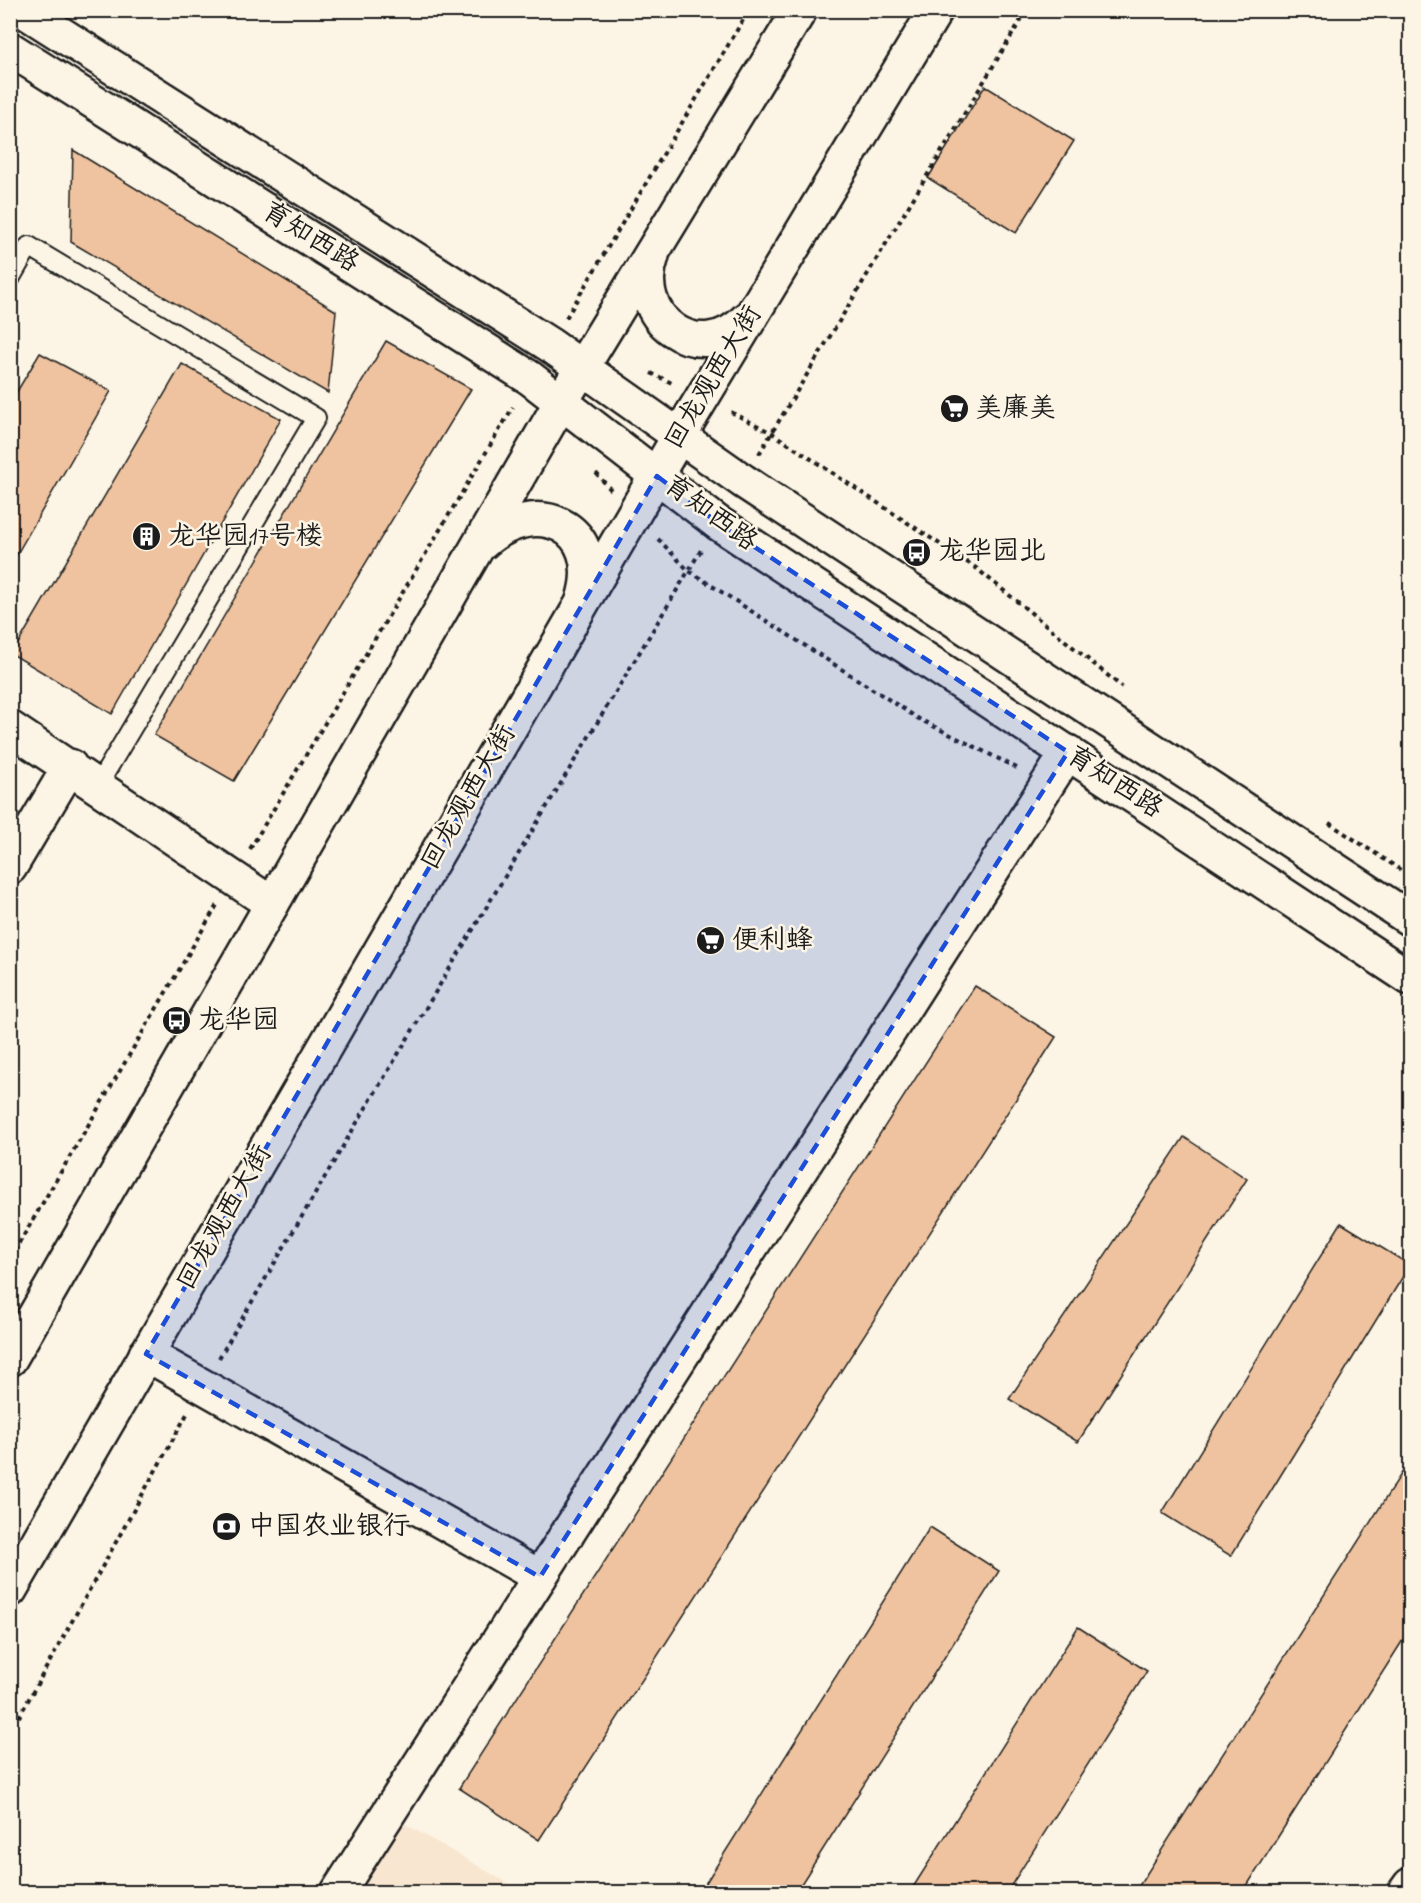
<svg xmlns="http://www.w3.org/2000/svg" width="1421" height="1903" font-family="'Indie Flower','LXGW WenKai TC',sans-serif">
  <rect width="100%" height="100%" fill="#fcf5e5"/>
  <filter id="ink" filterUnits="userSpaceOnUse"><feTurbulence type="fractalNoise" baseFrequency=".0167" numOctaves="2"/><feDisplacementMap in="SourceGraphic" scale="12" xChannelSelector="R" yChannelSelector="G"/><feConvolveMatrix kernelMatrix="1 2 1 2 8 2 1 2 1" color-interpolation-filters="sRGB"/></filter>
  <g filter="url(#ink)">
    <!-- built -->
    <path fill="#f8e6d0" d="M400,1821L523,1892H353Z"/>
    <!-- building -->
    <path fill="#efc39f" stroke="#1c1c1c" stroke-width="1.5" d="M985,86L1074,141L1016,233L928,178Z
      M73,150L336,311L328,393L71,242Z
      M386,341L471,389L234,781L154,735Z
      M40,353L111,391L10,566V403Z
      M182,364L281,419L112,714L12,654Z
      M975,986L1056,1037L539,1840L459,1788Z
      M1184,1137L1247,1179L1078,1442L1009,1399Z
      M1341,1223L1410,1265L1231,1556L1162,1513Z
      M1410,1460V1629L1243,1892H1135Z
      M930,1527L999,1571L796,1892H700Z
      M1078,1627L1147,1671L1007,1892H910Z"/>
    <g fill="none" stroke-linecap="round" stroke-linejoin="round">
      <defs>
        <path id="service" d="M10,279L29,246L316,418L98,785"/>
        <path id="minor" d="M10,728L272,904
          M10,867L70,766
          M146,1354L540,1577
          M338,1892L1068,752
          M1405,1892L1410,1885"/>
        <path id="tertiary" d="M23,10L550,345L743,481L1410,919
          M10,49L530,378L718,523L1410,978"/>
        <path id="primary" d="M652,256C629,317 699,371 748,318
          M481,544C535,494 606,525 583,600
          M10,1359L561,402L800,10
          M10,1590L679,436L936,10"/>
      </defs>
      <!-- service casing -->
      <use href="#service" stroke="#1c1c1c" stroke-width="22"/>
      <!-- minor casing -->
      <use href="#minor" stroke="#1c1c1c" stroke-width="38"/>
      <!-- tertiary casing -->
      <use href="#tertiary" stroke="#1c1c1c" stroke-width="38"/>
      <!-- primary casing -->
      <use href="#primary" stroke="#1c1c1c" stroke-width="38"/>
      <!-- path -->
      <path stroke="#1c1c1c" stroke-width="4" stroke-dasharray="4.5 4.5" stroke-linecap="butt" d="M566,318L749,10
        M651,373L674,384
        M731,412L772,433L976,568L1122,687
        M759,454L1027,10
        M596,473L611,490
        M658,539L689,571L919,719L1019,769
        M1329,823L1410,876
        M250,849L513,407
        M1403,1012L1410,1017
        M10,1259L217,905
        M219,1358L349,1136L701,550
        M10,1733L187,1414"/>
      <!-- service -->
      <use href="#service" stroke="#fcf5e5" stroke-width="18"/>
      <!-- minor -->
      <use href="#minor" stroke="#fcf5e5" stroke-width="33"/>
      <!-- tertiary -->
      <use href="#tertiary" stroke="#fcf5e5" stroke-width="33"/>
      <!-- primary -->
      <use href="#primary" stroke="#fcf5e5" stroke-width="33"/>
    </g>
  </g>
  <!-- marked area -->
  <path fill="#1d4ed8" fill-opacity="0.2" stroke="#1d4ed8" stroke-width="4.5" stroke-dasharray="12 8" stroke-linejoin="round" d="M657,476L718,523L1068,752L540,1577L146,1354Z"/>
  <!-- icons -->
  <defs>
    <symbol id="supermarket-disc" viewBox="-11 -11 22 22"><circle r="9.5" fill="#1c1c1c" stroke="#fcf5e5"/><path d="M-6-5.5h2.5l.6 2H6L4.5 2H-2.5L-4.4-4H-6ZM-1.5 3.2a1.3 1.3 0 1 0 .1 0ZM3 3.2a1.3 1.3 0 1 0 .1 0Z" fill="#fff"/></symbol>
    <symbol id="building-disc" viewBox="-11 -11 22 22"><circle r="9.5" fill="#1c1c1c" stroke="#fcf5e5"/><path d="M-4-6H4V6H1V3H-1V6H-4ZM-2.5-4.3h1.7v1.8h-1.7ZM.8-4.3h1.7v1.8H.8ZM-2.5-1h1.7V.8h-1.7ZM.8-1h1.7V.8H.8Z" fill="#fff"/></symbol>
    <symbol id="bus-disc" viewBox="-11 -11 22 22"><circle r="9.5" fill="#1c1c1c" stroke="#fcf5e5"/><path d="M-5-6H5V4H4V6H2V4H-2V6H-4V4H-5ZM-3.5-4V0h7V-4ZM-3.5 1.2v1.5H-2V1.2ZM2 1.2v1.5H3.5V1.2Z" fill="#fff"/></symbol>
    <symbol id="bank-disc" viewBox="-11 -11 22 22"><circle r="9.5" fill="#1c1c1c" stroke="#fcf5e5"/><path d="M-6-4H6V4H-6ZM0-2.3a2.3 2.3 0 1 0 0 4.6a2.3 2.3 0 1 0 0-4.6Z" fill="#fff"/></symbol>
  </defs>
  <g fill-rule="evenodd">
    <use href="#supermarket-disc" x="938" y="392" width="33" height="33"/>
    <use href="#building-disc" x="130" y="520" width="33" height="33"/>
    <use href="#bus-disc" x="900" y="536" width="33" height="33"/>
    <use href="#supermarket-disc" x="694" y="924" width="33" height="33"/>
    <use href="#bus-disc" x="160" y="1004" width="33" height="33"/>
    <use href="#bank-disc" x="210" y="1510" width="33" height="33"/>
  </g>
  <g text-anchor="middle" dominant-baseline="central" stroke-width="5" stroke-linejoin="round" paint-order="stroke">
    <!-- street labels -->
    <g font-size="27" fill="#1c1c1c" stroke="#fcf5e5">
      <text transform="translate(310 238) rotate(32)">育知西路</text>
      <text transform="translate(714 378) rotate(-59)">回龙观西大街</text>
      <text transform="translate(710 514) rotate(36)">育知西路</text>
      <text transform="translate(1114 783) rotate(33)">育知西路</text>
      <text transform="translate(469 798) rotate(-60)">回龙观西大街</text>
      <text transform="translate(225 1218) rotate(-60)">回龙观西大街</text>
    </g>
    <!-- poi labels -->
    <g font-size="27" fill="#1c1c1c" stroke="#fcf5e5" text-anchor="start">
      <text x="975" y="409">美廉美</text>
      <text x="168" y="537">龙华园17号楼</text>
      <text x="938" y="552">龙华园北</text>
      <text x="732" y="941">便利蜂</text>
      <text x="198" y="1021">龙华园</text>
      <text x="248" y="1527">中国农业银行</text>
    </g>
  </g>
  <!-- margin -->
  <rect width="1421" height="1903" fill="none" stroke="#fcf5e5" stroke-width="36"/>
  <rect x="18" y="18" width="1385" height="1867" fill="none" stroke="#1c1c1c" stroke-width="2" filter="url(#ink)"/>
</svg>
